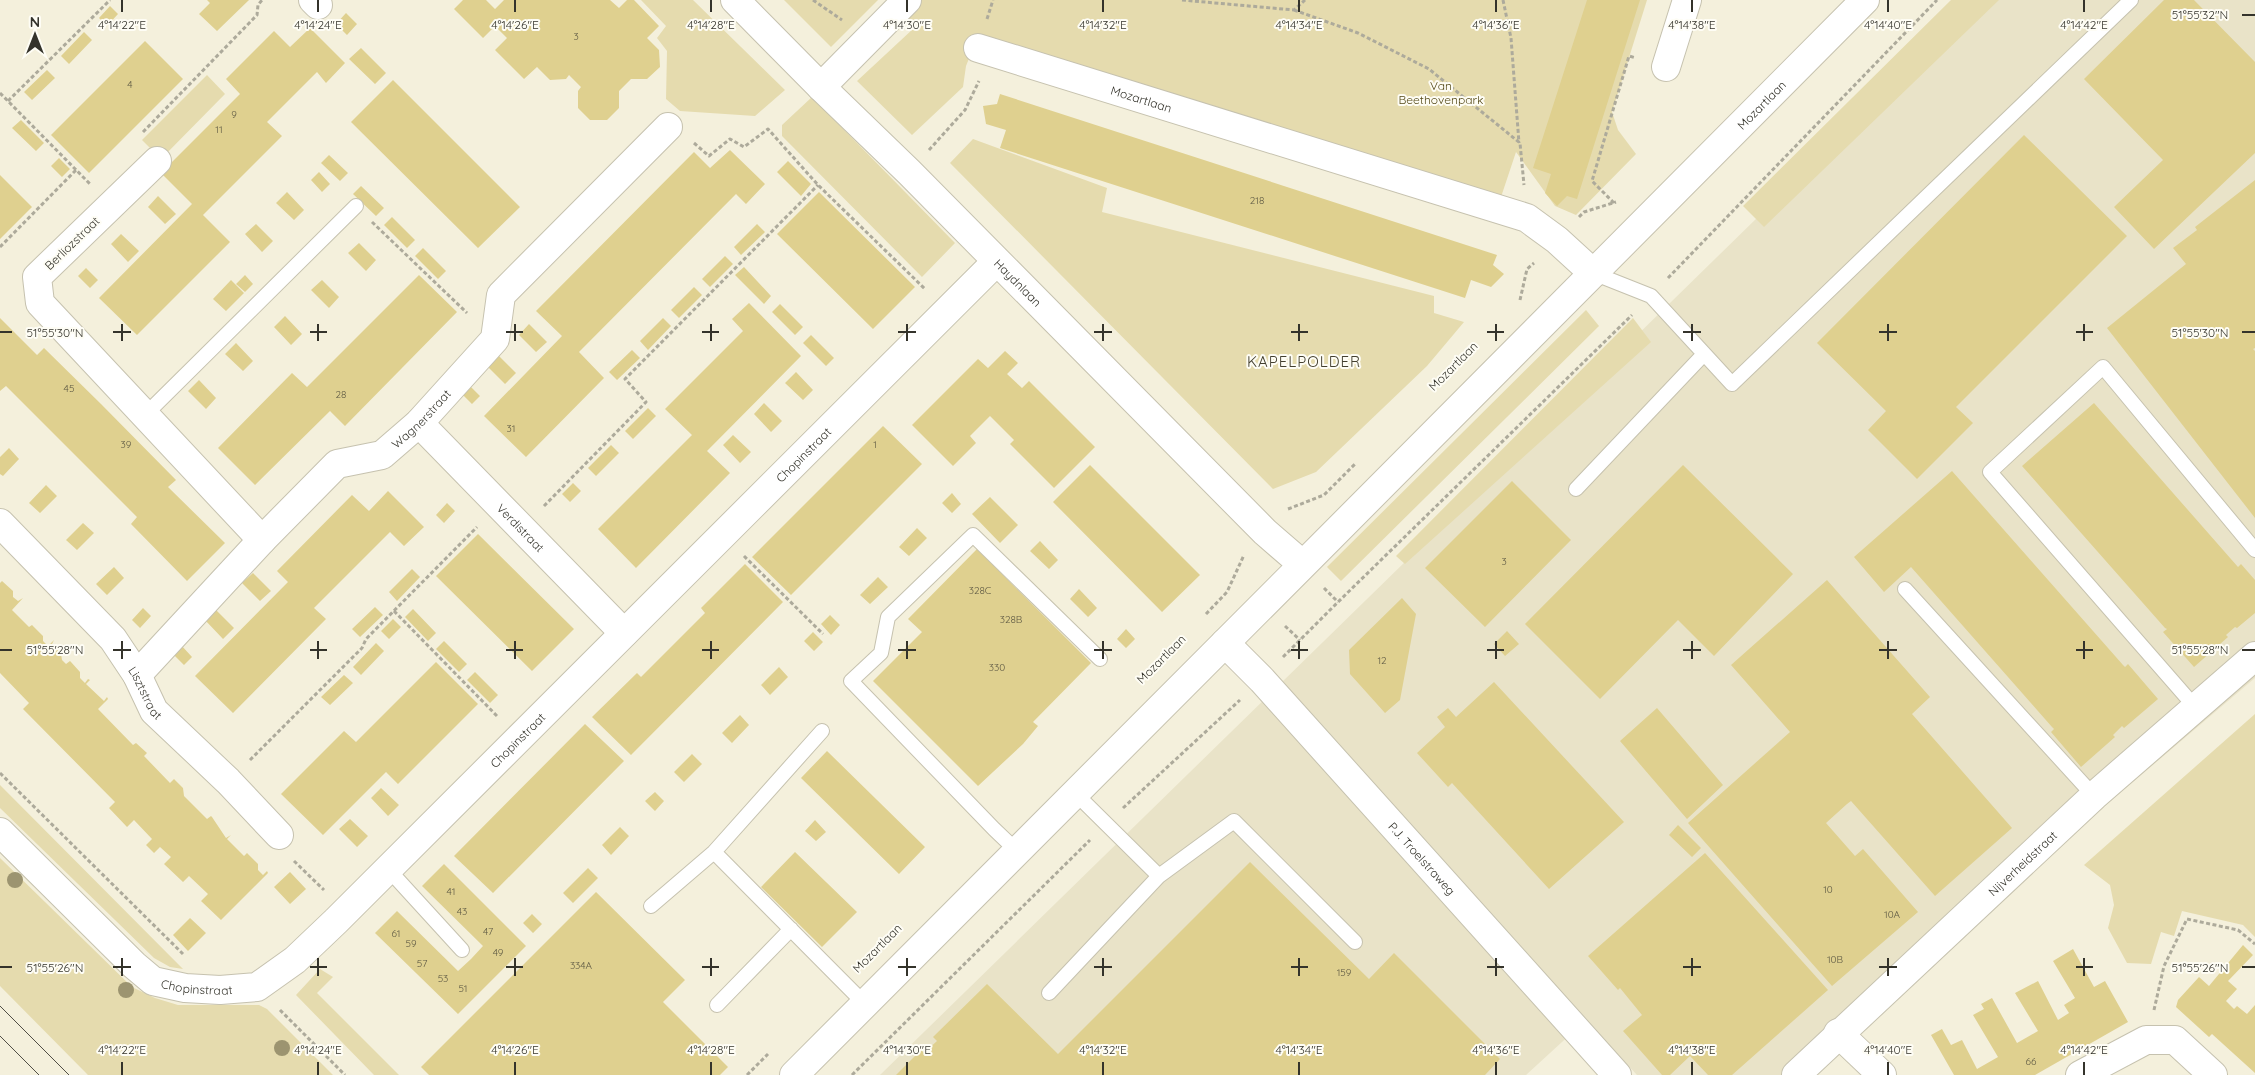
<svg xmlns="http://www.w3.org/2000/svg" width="2255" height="1075" font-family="Quicksand,sans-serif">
  <rect width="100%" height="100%" fill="#f4f0dc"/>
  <!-- built -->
  <path fill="#e9e3c8" d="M1980,0H2255V678L1789,1075H1637L1586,1020L1526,1075H880Z"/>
  <!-- green -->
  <path fill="#e5dbae" d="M641,0H693L785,90L755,116L680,111L666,99L667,51L657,38L666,26Z
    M784,0H878L831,47Z
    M889,0H1647L1612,112L1618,130L1636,154L1576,215L1555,206L1516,152L1499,203L974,46L966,66L963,87L912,135L857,81L914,28L874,15Z
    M1951,0H1999L1764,227L1743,206Z
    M207,75L225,94L161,159L142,140Z
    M812,97L955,243L922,277L782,136V125Z
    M973,139L1107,188L1102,212L1434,296V313L1464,322L1427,366L1316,472L1273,489L950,163Z
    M1586,310L1599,326L1341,581L1327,567Z
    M1633,318L1651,342L1405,564L1396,556Z
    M2255,714V937L2243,925L2182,911L2174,936L2161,932L2151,964L2127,963L2108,928L2114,905L2110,885L2084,865Z
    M0,785L183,969L170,967L154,958L0,808Z
    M0,858L132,987L155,998L178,1005H259L267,1009L333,1075H88L0,986Z
    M320,969L333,977L317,993L399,1075H374L296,995Z"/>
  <!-- building -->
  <path fill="#dfd08f" d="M207,0H249L217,31L199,14L210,3Z
    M463,0H486L495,9L504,0H610L619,8L627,0H634L659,26L647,38L659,50L660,67L647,79H631L619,91V108L607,120H590L578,108V91L581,87L569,75L566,79L550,80L537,67L524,79L495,50L507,38L495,26L483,38L454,9Z
    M1587,0H1640L1577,199L1567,196L1557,206L1545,193L1551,174L1533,168Z
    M2164,0H2194L2255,62V153L2154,249L2114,207L2163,160L2084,79Z
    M110,6L118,14L107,26L99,18Z
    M346,13L357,24L347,35L336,24Z
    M310,28L345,63L326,83L317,72L267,122L282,136L203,215L230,242L137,335L99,298L192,204L161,173L240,94L226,79L274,31L290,47Z
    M84,32L92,40L69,64L61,56Z
    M145,41L183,79L89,173L51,135Z
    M361,48L386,73L375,84L349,59Z
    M47,70L55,78L32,100L24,92Z
    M393,80L520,207L478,248L351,122Z
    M1000,94L1497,255L1493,265L1504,274L1491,287L1471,280L1465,298L1000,148L1006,130L986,124L983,106L997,104Z
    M21,120L44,143L36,151L12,128Z
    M2024,135L2127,236L1956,407L1973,423L1917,479L1868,430L1886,411L1817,343Z
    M730,150L765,184L746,204L736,194L579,352L604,378L526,457L484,416L562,336L536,311L694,152L710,168Z
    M329,155L348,173L340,181L321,163Z
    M59,158L70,169L62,177L51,166Z
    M788,161L811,184L801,196L777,172Z
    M319,172L330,184L322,192L311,180Z
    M0,175L32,207L0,239Z
    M2255,180V348L2253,349L2255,351V518L2107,328L2186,264L2173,248L2197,230L2195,227Z
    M361,186L384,208L376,216L353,194Z
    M287,192L304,210L294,220L276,203Z
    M819,192L915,287L873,329L777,234Z
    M158,196L176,214L165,224L148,207Z
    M392,217L415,240L407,248L384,225Z
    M256,224L273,241L262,252L245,234Z
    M757,224L765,232L741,255L734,247Z
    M121,234L139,251L128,262L111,244Z
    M359,243L376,260L366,271L348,253Z
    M423,248L446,271L438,279L415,256Z
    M725,256L733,264L710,287L702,279Z
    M744,267L771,296L764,304L735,275Z
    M86,268L98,280L90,288L78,276Z
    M245,275L253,284L245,292L236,284Z
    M419,275L457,312L345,426L330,411L255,485L218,448L292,373L307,387Z
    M231,280L244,293L226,311L213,299Z
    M322,280L339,297L329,308L311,290Z
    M694,287L702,295L679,318L671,310Z
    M749,303L801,356L707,451L730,473L636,568L598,529L692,435L665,409L743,331L732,319Z
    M780,304L803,327L795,335L772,312Z
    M285,316L302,334L291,345L274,327Z
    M0,318L37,355L44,348L101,404L176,480L168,487L225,543L187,581L131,524L137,517L6,386L0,391Z
    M663,318L671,326L648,350L640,341Z
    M529,324L547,342L536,352L519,335Z
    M811,335L834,358L826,366L803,343Z
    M236,343L253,361L243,371L225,354Z
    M632,350L640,358L617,380L609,372Z
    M1005,351L1018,363L1007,374L1022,388L1029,381L1095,447L1054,488L1010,444L1014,440L990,416L970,436L976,443L953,466L912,425L978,359L988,368Z
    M498,355L516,373L505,384L487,366Z
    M796,372L813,390L803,400L785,383Z
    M199,380L216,398L206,409L188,391Z
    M469,385L480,396L472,404L461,393Z
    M764,403L782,421L771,432L754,414Z
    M2094,403L2238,567L2241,564L2255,580V613L2237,628L2235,627L2226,635L2228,637L2194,667L2163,632L2167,629L2165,628L2022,466Z
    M648,408L656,416L633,439L625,431Z
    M883,426L922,464L791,595L752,557Z
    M733,435L751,452L740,463L723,445Z
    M611,445L619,453L596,476L588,468Z
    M9,448L19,459L3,476L0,474V457Z
    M1090,465L1200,575L1162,612L1053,502Z
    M1683,465L1793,574L1714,656L1678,620L1600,699L1525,624Z
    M1952,471L2123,665L2125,667L2128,664L2158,699L2124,728L2122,726L2113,735L2115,737L2081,767L2051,732L2054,729L2052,727L1911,567L1884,592L1854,557Z
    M1512,481L1571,540L1485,627L1425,568Z
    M573,483L581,491L570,502L562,494Z
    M46,485L57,496L40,513L29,503Z
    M388,491L424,527L404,546L390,532L314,608L326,619L233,713L195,676L288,582L277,571L352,495L369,511Z
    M952,493L961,504L952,513L942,503Z
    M990,497L1018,525L1000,543L972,514Z
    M447,503L455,511L444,523L436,515Z
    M83,523L94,533L77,550L66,540Z
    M917,528L927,538L909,556L899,547Z
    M478,534L574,629L532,671L436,576Z
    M1040,541L1058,560L1049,569L1030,551Z
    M977,549L1091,663L1033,722L1038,726L1023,744L978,786L873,681L922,632L908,619Z
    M745,564L783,602L631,755L592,717L637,673L641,677L705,613L701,608Z
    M114,567L124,578L107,595L96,584Z
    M412,569L420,577L397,601L389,592Z
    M253,573L271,591L260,601L242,583Z
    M878,577L888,587L870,604L860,595Z
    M1827,580L1930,697L1912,714L2012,828L1935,896L1851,801L1847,804L1826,823L1855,856L1863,849L1918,912L1832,986L1688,823L1790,732L1731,665Z
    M2,581L13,591V597L18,601L23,598L12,610L29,627L32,625L43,636V641L48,646L54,640L52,644L61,654L62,660L66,664L70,661L71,662L80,672V678L85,683L88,679L90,680L86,684L104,701L107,697L108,699L98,709L133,745L136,743L147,753L144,756L170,783L174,779L183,788L184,796L207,819L211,816L212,817L226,838L231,835L227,839L244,856L247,853L258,864V870L263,875L267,871L268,873L221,920L201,901L208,894L189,876L183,882L164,864L171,857L160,847L154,853L146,845L152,839L134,820L127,827L109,808L115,802L23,709L29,703L0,673V583Z
    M1079,589L1097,608L1088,617L1070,599Z
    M1402,598L1416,614L1400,700L1385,713L1350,674L1349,650Z
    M375,607L383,615L360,637L352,629Z
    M143,608L151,616L140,628L132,620Z
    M413,609L436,633L428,641L405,617Z
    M216,610L234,628L223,639L205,620Z
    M830,615L840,625L831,635L821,624Z
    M393,619L401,627L389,639L381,631Z
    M1126,629L1135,639L1126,648L1117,639Z
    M1507,631L1519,644L1505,656L1494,644Z
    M813,632L823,642L814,651L804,641Z
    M444,641L467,664L459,672L436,649Z
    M376,643L384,651L361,675L353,667Z
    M181,645L192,657L184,665L172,653Z
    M436,662L478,704L398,784L386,772L323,835L281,794L344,731L356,742Z
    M779,667L788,677L770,695L761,685Z
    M475,672L498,695L490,703L467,680Z
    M344,675L353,683L330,705L321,697Z
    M1494,682L1624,822L1549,889L1452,783L1448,787L1417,753L1445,727L1437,717L1448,708L1456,717Z
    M1657,708L1723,785L1687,819L1620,741Z
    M740,715L749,725L732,743L722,733Z
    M585,724L624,761L493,893L454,856Z
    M827,751L925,847L899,874L801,778Z
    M692,754L702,764L684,782L674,772Z
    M381,788L399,805L388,816L371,798Z
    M655,792L664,801L655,811L645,801Z
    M350,819L368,836L357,847L339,829Z
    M815,820L826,832L816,841L805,831Z
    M1678,825L1701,848L1692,857L1669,835Z
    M620,827L629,836L611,855L602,845Z
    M795,852L857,912L822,947L761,887Z
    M1705,853L1828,990L1732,1075H1708L1690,1056L1670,1075H1662L1623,1031L1642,1015L1620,988L1618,990L1588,956Z
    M1250,862L1369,979L1394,953L1500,1059L1485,1075H896L921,1050L924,1053L937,1041L933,1037L987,984L1058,1054Z
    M444,864L526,946L458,1014L375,933L397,911L458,971L471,959L483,946L422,886Z
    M588,868L598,878L573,903L563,893Z
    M290,872L306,889L290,904L274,887Z
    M596,892L685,980L663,1002L728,1067L720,1075H429L421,1067Z
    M532,914L542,924L533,933L523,923Z
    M190,918L206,933L188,951L173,935Z
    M2243,945L2253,955L2228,981L2237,989L2226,1001L2234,1009L2237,1006L2247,1014L2255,1005V1073L2212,1034L2209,1037L2176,1007L2178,1000L2199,977L2209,986Z
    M2073,949L2094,987L2105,981L2128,1022L2035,1075H1954L1931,1035L1942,1029L1951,1045L1962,1040L1977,1069L1998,1057L1973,1015L1984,1009L1981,1004L1992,998L2017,1043L2038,1031L2015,993L2038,981L2058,1020L2069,1013L2064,1005L2075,998L2053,961Z"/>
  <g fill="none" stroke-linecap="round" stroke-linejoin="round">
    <defs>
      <path id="lane" d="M1593,273L1651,296L1732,384L2131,0
        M145,415L356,206
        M1576,489L1704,354
        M1905,589L2094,796
        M2196,708L1990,472L2103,367L2255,550
        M1076,794L1159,876
        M714,852L865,1004
        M1018,852L994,829L851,681L881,653L888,617L973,535L1100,659
        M388,869L462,950
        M651,906L714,852L822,731
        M1049,993L1159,876L1234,821L1355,942
        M717,1005L791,929"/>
      <g id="street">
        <path d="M313,0L318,5"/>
        <path id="s1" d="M735,0L821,87L909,172L1265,532L1302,564"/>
        <path id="s2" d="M978,48L1527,218L1557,240L1593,273"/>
        <path d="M1666,67L1687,0"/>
        <path d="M821,87L907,0"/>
        <path d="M157,161L37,277L40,303L262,540"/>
        <path id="s3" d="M419,423L624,633"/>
        <path id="s4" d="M0,523L113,639L137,675L154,711L228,781L279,835"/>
        <path id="s5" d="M1225,643L1262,680L1617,1075"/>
        <path id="s6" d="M137,675L262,540L337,464L382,455L419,423L495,339L501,295L668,127"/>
        <path id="s7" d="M0,832L134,965L153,981L185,988L220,990L257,987L295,960L336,921L996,262"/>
        <path d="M1838,1033L1882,1075"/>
        <path id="s8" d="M1796,1075L2094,796L2255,656"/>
        <path d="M2080,1075L2146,1040H2175L2213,1075"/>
      </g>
      <g id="secondary">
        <path id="s9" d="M794,1075C1151,717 1509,359 1865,0"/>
      </g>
    </defs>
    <!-- lane casing -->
    <use href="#lane" stroke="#c6c2af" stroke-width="16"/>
    <!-- street casing -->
    <use href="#street" stroke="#c6c2af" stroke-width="30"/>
    <!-- secondary casing -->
    <use href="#secondary" stroke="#c6c2af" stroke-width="30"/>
    <!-- path -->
    <path stroke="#adaa9b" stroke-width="3" stroke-dasharray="4 2.5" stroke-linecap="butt" d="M813,0L842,20
      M1182,0L1294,10L1305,0
      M1503,0L1511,38L1519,143
      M1294,10L1358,33L1429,69L1520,143L1524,185
      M987,19L993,0
      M0,93L90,184
      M8,101L110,0
      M143,132L257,15L258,5L262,0
      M694,143L709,156L730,139L744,147L768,129L818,185L925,289
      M929,150L965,110L979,81
      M1614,203L1592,181L1629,56L1636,58
      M1579,217L1584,212L1616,202
      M372,222L467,313
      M0,247L76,170
      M1668,278L1937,0
      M1520,300L1527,269L1534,263
      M544,506L646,402L625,379L818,185
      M1288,509L1324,495L1356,463
      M744,556L823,634
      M1324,588L1338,602
      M394,611L497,716
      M1206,614L1227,592L1244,555
      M1285,626L1300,640
      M1283,657L1338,602L1632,315
      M250,760L362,648L366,639L477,527
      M0,773L183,954
      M1123,808L1240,700
      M294,861L324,890
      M280,1010L345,1075
      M2154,1010L2164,966L2187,919L2238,930L2255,944
      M747,1075L768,1054
      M852,1075L1090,840"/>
    <!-- lane -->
    <use href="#lane" stroke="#fff" stroke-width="14"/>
    <!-- street -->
    <use href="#street" stroke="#fff" stroke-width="28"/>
    <!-- secondary -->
    <use href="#secondary" stroke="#fff" stroke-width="28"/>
    <!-- tram -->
    <path stroke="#504e45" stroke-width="1" d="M0,1006L69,1075
      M0,1036L39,1075"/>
  </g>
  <!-- trees -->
  <g fill="#9c9470">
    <circle cx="15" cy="880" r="8"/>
    <circle cx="126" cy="990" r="8"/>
    <circle cx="282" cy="1048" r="8"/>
  </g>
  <!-- ticks -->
  <path fill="none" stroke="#34332b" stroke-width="2" d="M122,0V12M318,0V12M515,0V12M711,0V12M907,0V12M1103,0V12M1299,0V12M1496,0V12M1692,0V12M1888,0V12M2084,0V12M2242,15H2255M122,324V341M318,324V341M515,324V341M711,324V341M907,324V341M1103,324V341M1299,324V341M1496,324V341M1692,324V341M1888,324V341M2084,324V341M0,332H12M113,332H131M310,332H327M506,332H523M702,332H719M898,332H916M1094,332H1112M1291,332H1308M1487,332H1504M1683,332H1701M1879,332H1897M2076,332H2093M2242,332H2255M122,641V659M318,641V659M515,641V659M711,641V659M907,641V659M1103,641V659M1299,641V659M1496,641V659M1692,641V659M1888,641V659M2084,641V659M0,650H12M113,650H131M310,650H327M506,650H523M702,650H719M898,650H916M1094,650H1112M1291,650H1308M1487,650H1504M1683,650H1701M1879,650H1897M2076,650H2093M2242,650H2255M122,958V976M318,958V976M515,958V976M711,958V976M907,958V976M1103,958V976M1299,958V976M1496,958V976M1692,958V976M1888,958V976M2084,958V976M0,967H12M113,967H131M310,967H327M506,967H523M702,967H719M898,967H916M1094,967H1112M1291,967H1308M1487,967H1504M1683,967H1701M1879,967H1897M2076,967H2093M2242,967H2255M122,1062V1075M318,1062V1075M515,1062V1075M711,1062V1075M907,1062V1075M1103,1062V1075M1299,1062V1075M1496,1062V1075M1692,1062V1075M1888,1062V1075M2084,1062V1075"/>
  <g text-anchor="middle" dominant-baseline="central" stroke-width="4" stroke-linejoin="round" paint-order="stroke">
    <!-- number labels -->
    <g font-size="10" fill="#5f5a44">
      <text x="576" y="36">3</text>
      <text x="130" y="84">4</text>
      <text x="234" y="114">9</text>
      <text x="219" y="129">11</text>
      <text x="1257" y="200">218</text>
      <text x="69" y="388">45</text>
      <text x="341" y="394">28</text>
      <text x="511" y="428">31</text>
      <text x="126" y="444">39</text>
      <text x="875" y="444">1</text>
      <text x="1504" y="561">3</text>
      <text x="980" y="590">328C</text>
      <text x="1011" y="619">328B</text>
      <text x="1382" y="660">12</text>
      <text x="997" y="667">330</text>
      <text x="1828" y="889">10</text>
      <text x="451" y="891">41</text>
      <text x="462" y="911">43</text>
      <text x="1892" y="914">10A</text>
      <text x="488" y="931">47</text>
      <text x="396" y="933">61</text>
      <text x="411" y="943">59</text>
      <text x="498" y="952">49</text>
      <text x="1835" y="959">10B</text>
      <text x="422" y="963">57</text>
      <text x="581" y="965">334A</text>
      <text x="1344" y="972">159</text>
      <text x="443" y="978">53</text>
      <text x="463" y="988">51</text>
      <text x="2031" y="1061">66</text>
    </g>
    <!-- park labels -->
    <g font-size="12" fill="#544918" stroke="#fefdf5">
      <text x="1441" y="85">Van<tspan x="1441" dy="14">Beethovenpark</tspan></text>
    </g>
    <!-- street labels -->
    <g font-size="12" fill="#34332b" stroke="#fefdf5">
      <text stroke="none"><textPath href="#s2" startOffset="171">Mozartlaan</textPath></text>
      <text stroke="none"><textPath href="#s9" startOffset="1370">Mozartlaan</textPath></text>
      <text transform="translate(72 243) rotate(-44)">Berliozstraat</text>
      <text stroke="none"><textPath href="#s1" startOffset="400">Haydnlaan</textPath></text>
      <text transform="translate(1453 366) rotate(-45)">Mozartlaan</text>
      <text stroke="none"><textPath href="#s6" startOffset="390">Wagnerstraat</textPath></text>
      <text stroke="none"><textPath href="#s7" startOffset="1082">Chopinstraat</textPath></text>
      <text stroke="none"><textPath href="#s3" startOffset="146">Verdistraat</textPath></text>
      <text transform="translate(1161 659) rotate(-45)">Mozartlaan</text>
      <text stroke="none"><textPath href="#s4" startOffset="225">Lisztstraat</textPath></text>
      <text stroke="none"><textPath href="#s7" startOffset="678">Chopinstraat</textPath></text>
      <text stroke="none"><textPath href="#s5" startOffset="292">P.J. Troelstraweg</textPath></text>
      <text stroke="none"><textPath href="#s8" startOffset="310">Nijverheidstraat</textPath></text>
      <text transform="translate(877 948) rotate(-45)">Mozartlaan</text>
      <text stroke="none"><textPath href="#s7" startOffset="258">Chopinstraat</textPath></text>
    </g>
    <!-- quarter labels -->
    <g font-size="15" letter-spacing="1" fill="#444030" stroke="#fefdf5">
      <text x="1304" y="361">KAPELPOLDER</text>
    </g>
  </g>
  <g font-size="12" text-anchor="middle" fill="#34332b" stroke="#fefdf5" stroke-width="4" stroke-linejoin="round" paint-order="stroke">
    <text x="2200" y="19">51°55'32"N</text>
    <text x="122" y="29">4°14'22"E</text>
    <text x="318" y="29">4°14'24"E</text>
    <text x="515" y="29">4°14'26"E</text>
    <text x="711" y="29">4°14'28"E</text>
    <text x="907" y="29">4°14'30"E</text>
    <text x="1103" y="29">4°14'32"E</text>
    <text x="1299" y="29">4°14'34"E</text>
    <text x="1496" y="29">4°14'36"E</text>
    <text x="1692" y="29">4°14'38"E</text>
    <text x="1888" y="29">4°14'40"E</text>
    <text x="2084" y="29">4°14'42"E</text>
    <text x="55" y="337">51°55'30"N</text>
    <text x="2200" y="337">51°55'30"N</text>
    <text x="55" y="654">51°55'28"N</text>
    <text x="2200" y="654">51°55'28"N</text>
    <text x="55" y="972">51°55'26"N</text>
    <text x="2200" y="972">51°55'26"N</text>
    <text x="122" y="1054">4°14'22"E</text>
    <text x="318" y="1054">4°14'24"E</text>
    <text x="515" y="1054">4°14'26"E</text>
    <text x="711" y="1054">4°14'28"E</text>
    <text x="907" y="1054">4°14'30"E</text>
    <text x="1103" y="1054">4°14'32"E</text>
    <text x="1299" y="1054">4°14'34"E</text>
    <text x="1496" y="1054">4°14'36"E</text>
    <text x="1692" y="1054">4°14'38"E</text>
    <text x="1888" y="1054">4°14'40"E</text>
    <text x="2084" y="1054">4°14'42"E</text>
  </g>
  <!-- north arrow -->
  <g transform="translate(35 35)" stroke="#fefdf5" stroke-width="4" paint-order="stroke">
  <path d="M0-4L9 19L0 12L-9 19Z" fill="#34332b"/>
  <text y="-8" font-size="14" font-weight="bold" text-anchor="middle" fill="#34332b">N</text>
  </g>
</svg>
